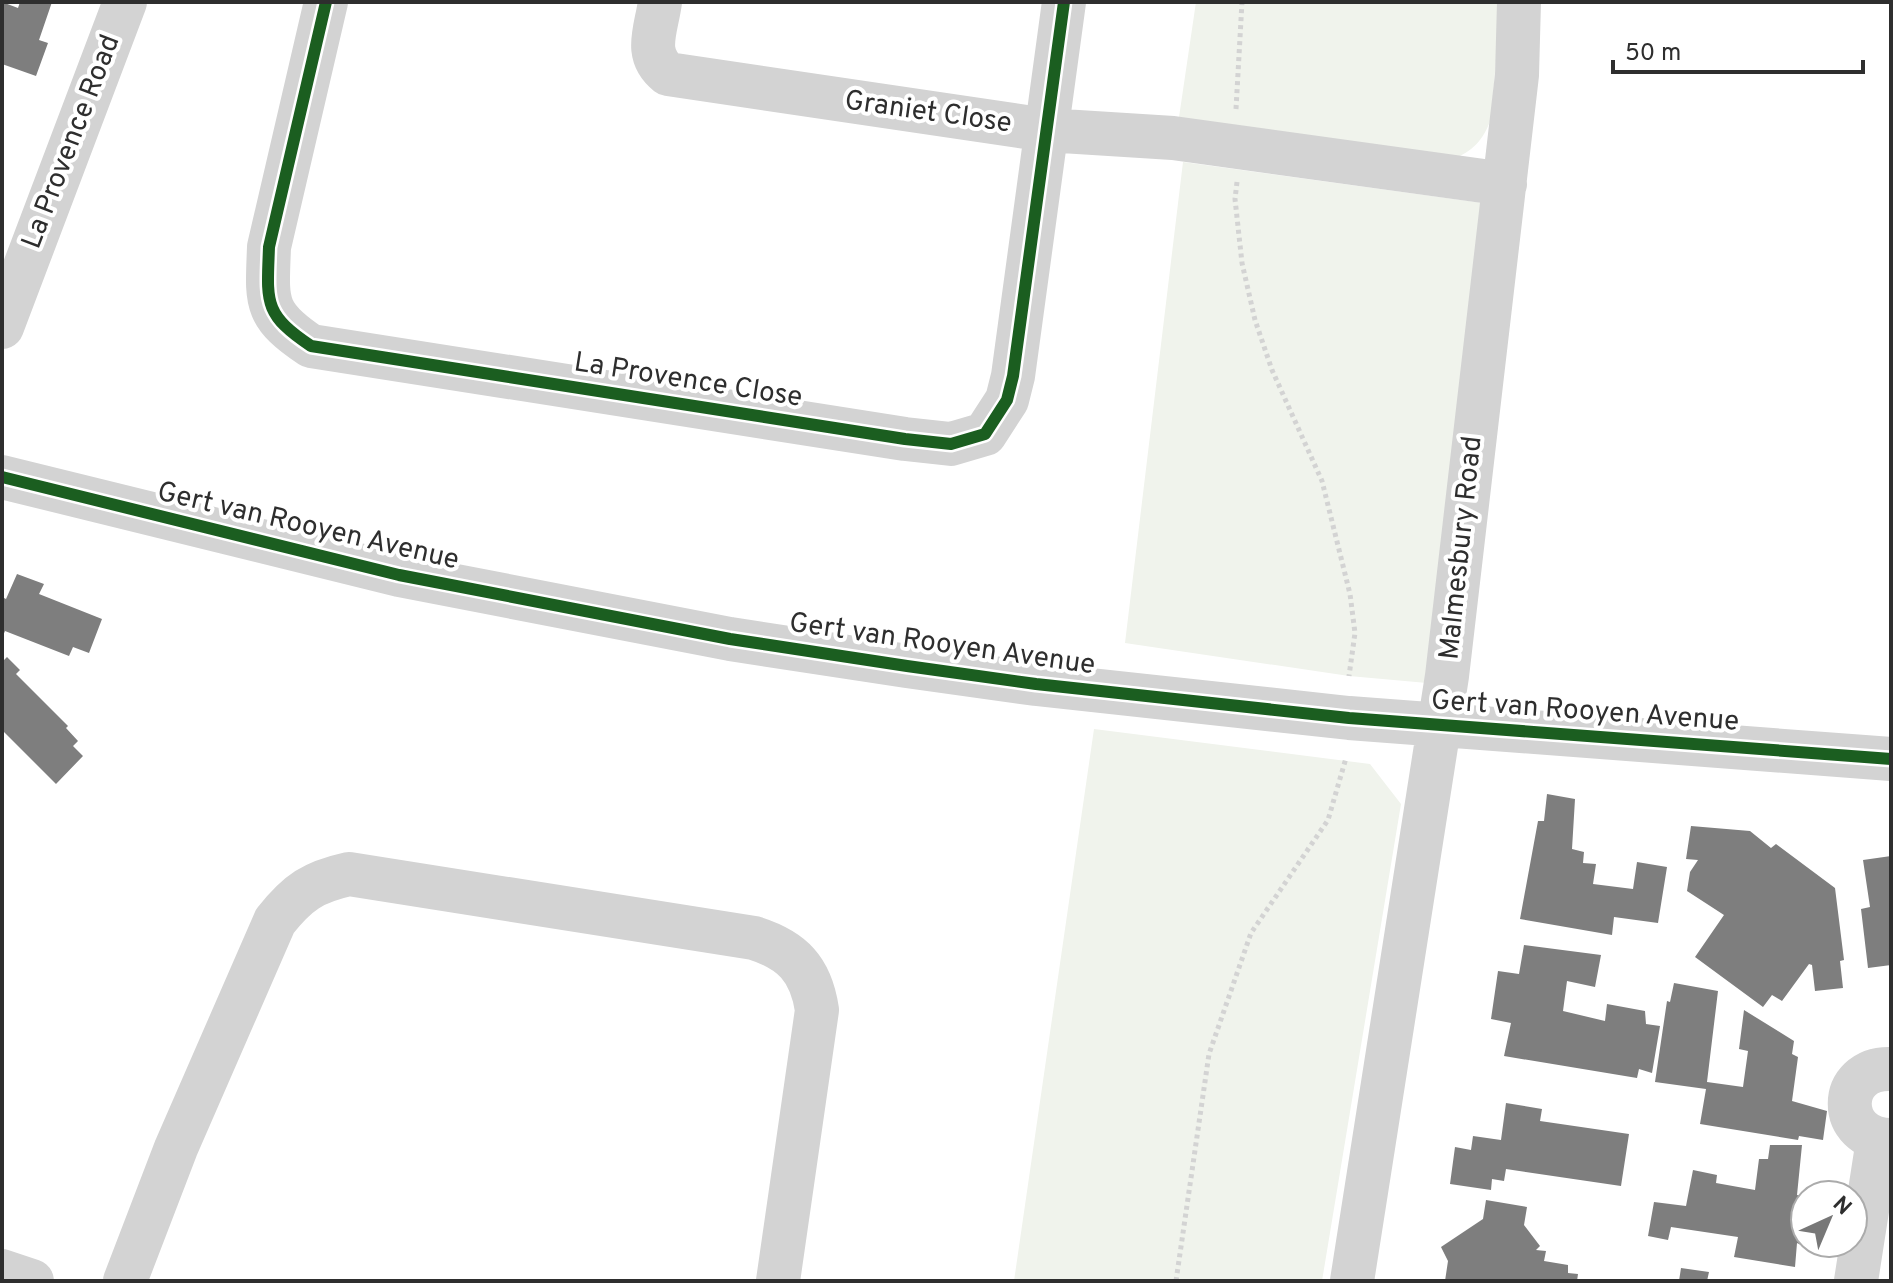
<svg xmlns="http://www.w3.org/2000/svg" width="1893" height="1283" font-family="Overpass,sans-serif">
  <rect width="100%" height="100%" fill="#fff"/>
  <!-- green -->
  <path fill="#f0f3ec" d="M1196,2H1501L1491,119C1483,140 1473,152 1452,159L1178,124Z
    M1183,162L1483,203L1427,683L1349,676L1125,643Z
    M1094,729L1370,764L1401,804L1322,1281H1014Z"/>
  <!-- building -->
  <path fill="#7e7e7e" d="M2,2L18,8L20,2H52L39,40L48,43L36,76L2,64Z
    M17,574L44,584L39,594L102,619L89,653L73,647L69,656L5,631L2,638V597L6,599Z
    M7,657L20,670L16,674L68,726L66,728L78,741L73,746L83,756L56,784L2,730V662Z
    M1547,794L1575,799L1572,849L1584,852L1583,863L1596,864L1593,884L1633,889L1637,862L1667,867L1658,923L1614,917L1612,935L1520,919L1538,821H1544Z
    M1691,826L1750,831L1771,848L1776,844L1835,888L1844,960L1840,961L1843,988L1815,991L1812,965L1809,964L1782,1001L1772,995L1763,1007L1695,957L1724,915L1687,891L1690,872L1698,860L1686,859Z
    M1891,856V965L1868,968L1861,909L1870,907L1863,860Z
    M1524,945L1601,955L1595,987L1567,981L1563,1011L1605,1021L1607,1004L1645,1011L1646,1024L1660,1026L1652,1073L1639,1069L1637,1078L1504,1056L1511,1023L1491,1019L1498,971L1519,974Z
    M1674,983L1718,991L1707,1082L1743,1087L1748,1051L1739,1049L1744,1010L1794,1041L1792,1054L1798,1057L1792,1101L1827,1111L1823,1140L1799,1136L1798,1140L1700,1124L1706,1089L1655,1082L1667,1001L1670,1002Z
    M1506,1103L1542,1109L1540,1121L1629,1134L1621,1186L1506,1169L1504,1181L1492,1179L1491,1190L1450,1184L1455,1147L1471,1150L1473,1136L1501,1140Z
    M1770,1145H1802L1797,1195L1805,1197V1219L1801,1245L1797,1243L1795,1267L1734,1257L1738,1237L1671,1227L1668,1240L1648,1236L1654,1202L1686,1206L1693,1170L1717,1175L1716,1183L1755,1190L1759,1159H1768Z
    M1486,1200L1527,1207L1524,1225L1540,1246L1536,1250L1546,1251L1544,1261L1568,1265V1273L1578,1274L1577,1281H1445L1448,1261L1441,1247L1483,1219Z
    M1681,1268L1709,1272L1707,1281H1679Z"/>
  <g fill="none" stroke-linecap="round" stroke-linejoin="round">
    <!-- path -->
    <path stroke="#d3d3d3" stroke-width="5" stroke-dasharray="4 4" stroke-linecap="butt" d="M1236,109L1242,2
      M1237,182L1235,199L1242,263L1255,320L1272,370L1322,481L1350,594L1355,633L1349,676
      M1176,1281L1209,1054L1251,933L1328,820L1346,758"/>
    <!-- minor -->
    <path stroke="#d3d3d3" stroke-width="44" d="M326,2L269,247C267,302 263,314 311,346L905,439L951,444L985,434L1007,400L1013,376L1064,2
      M660,2C656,31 643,54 668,74L1046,130L1173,138L1505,184
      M2,327L125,2
      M2,477L399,575L730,639L907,666L1036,684L1349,718L1891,759
      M1891,1069C1836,1067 1836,1140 1891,1140
      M2,1271L32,1281
      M125,1281L176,1148L275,921C298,892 313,882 349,874L754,938C792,950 811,969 817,1010L778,1281
      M1352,1281L1447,676L1517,75L1519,2
      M1856,1281L1878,1140"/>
    <defs>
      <path id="cycleway" d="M326,2L269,247C267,302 263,314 311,346L905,439L951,444L985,434L1007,400L1013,376L1064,2
        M2,477L399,575L730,639L907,666L1036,684L1349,718L1891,759"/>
    </defs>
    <!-- cycleway casing -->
    <use href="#cycleway" stroke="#fff" stroke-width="17"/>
    <!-- cycleway -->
    <use href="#cycleway" stroke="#1b5e20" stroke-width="12"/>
  </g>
  <g text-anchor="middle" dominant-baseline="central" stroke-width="8" stroke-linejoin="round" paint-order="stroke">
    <!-- street labels -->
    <g font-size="28" fill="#2e2e2e" stroke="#fff">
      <text transform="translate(928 113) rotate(8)">Graniet Close</text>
      <text transform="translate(72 142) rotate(-69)">La Provence Road</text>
      <text transform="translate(688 381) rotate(9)">La Provence Close</text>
      <text transform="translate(308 527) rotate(13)">Gert van Rooyen Avenue</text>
      <text transform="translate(1462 548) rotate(-84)">Malmesbury Road</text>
      <text transform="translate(942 645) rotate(8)">Gert van Rooyen Avenue</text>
      <text transform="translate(1585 712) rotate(4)">Gert van Rooyen Avenue</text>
    </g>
  </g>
  <!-- border -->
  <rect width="1893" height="1283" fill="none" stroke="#2e2e2e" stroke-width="8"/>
  <!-- north arrow -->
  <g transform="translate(1829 1219) rotate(44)"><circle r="38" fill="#ffffff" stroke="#ababab" stroke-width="2"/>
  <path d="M0-6L14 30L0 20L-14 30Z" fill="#777777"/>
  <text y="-12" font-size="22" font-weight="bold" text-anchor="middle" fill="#2e2e2e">N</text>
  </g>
  <!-- scale -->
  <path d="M1613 60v12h250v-12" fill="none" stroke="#2e2e2e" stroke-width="4"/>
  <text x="1625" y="60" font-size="24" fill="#2e2e2e" stroke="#ffffff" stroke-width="6" paint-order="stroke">50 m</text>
</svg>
